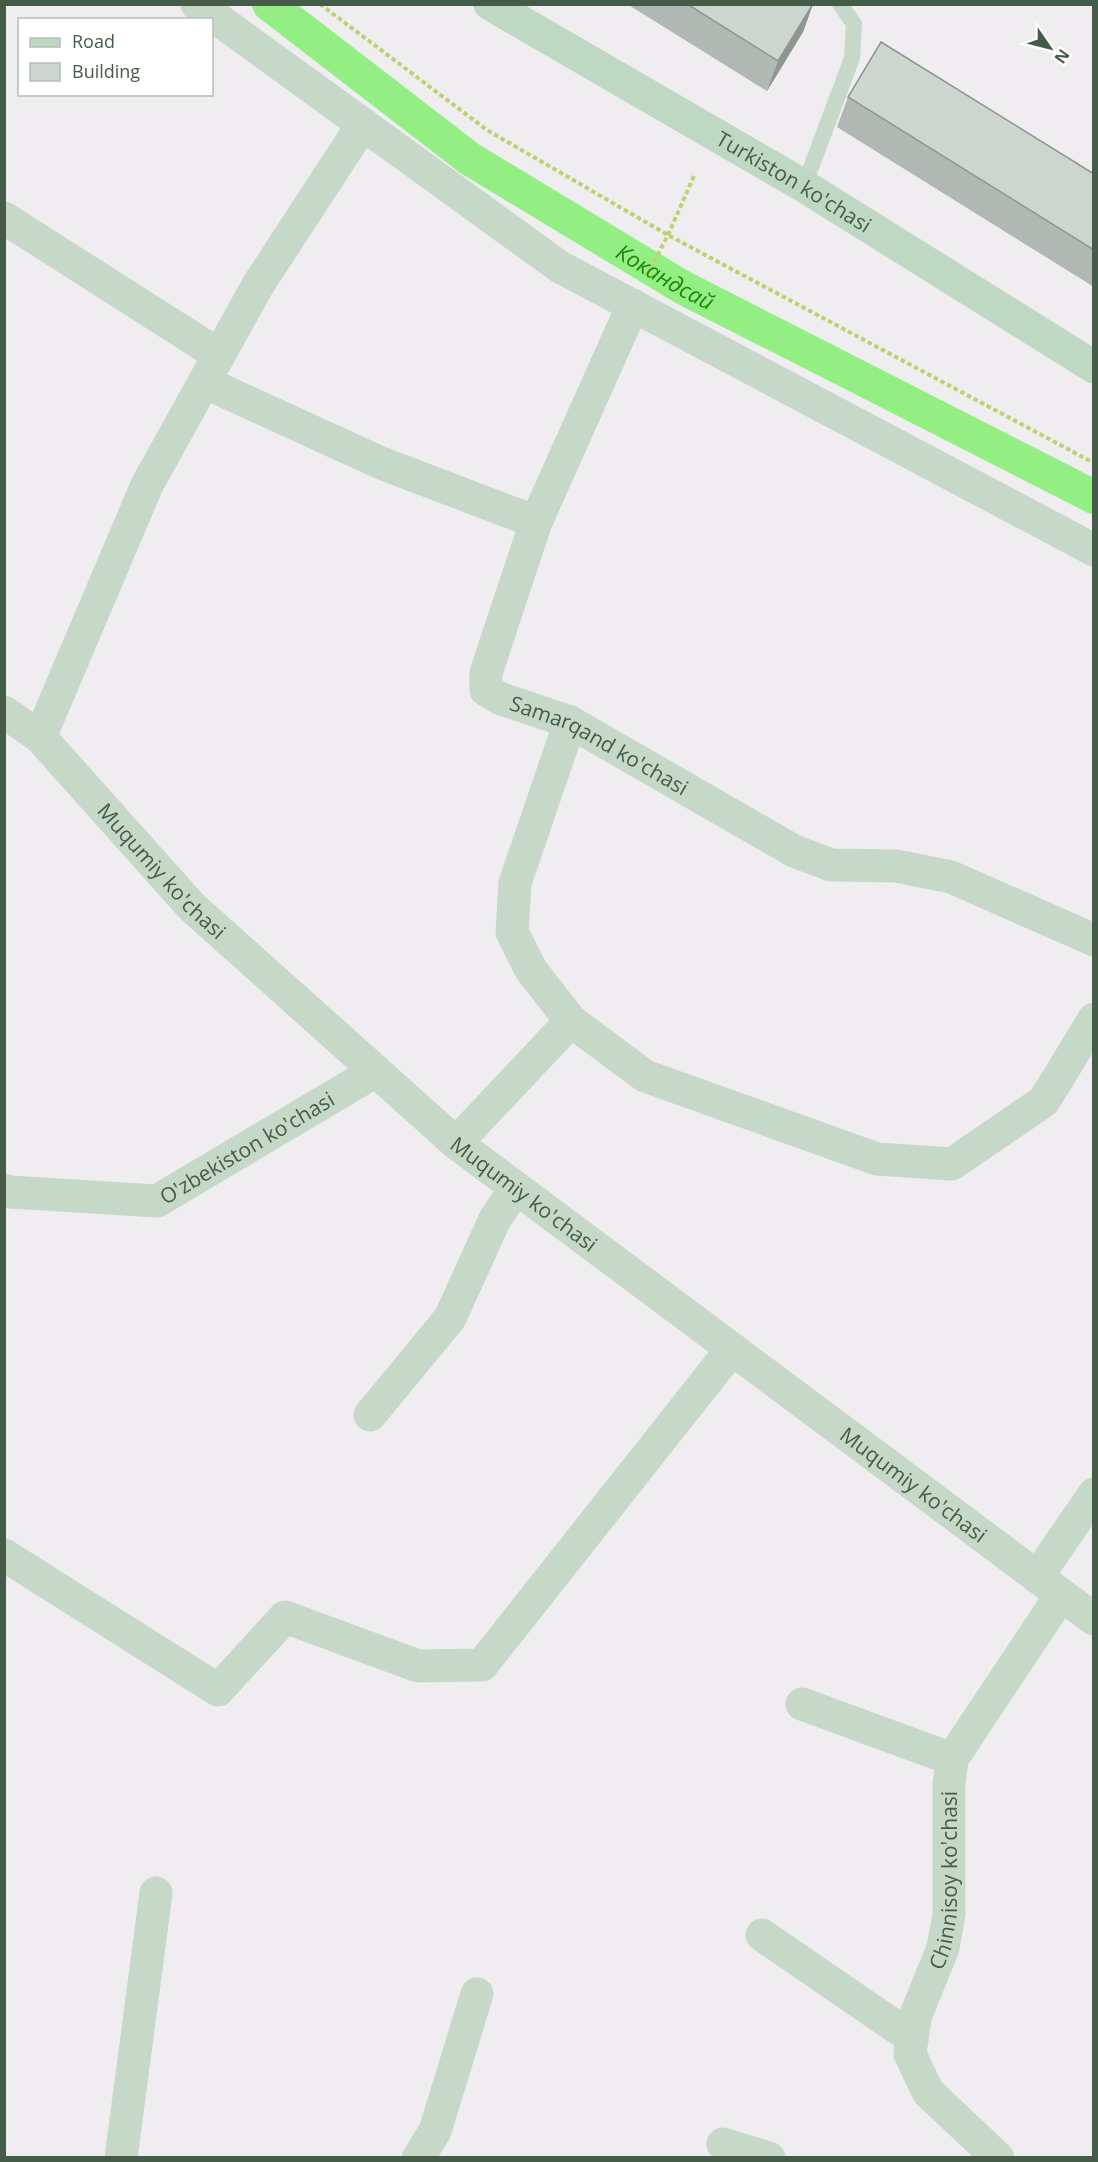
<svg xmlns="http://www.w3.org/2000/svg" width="1098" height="2162" font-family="'Open Sans',sans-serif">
  <rect width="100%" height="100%" fill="#efedf0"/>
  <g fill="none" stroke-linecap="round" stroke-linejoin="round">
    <!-- canal -->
    <path stroke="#93ef84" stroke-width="34" id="s1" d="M269,4L470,159L682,287L1094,497"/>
    <!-- path -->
    <path stroke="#c0d070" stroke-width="4" stroke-dasharray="4.5 3" stroke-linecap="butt" d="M320,4L487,130L668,235L1094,463
      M647,275L668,235L694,176"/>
    <!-- service -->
    <path stroke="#c6d9c8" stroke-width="16" d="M804,186L852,58L854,24L840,4"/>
    <!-- minor -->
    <g stroke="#c6d9c8" stroke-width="33">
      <path d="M197,4L560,267L1094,550"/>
      <path d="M4,218L219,355"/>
      <path id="s2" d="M633,305L536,522L486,673V690L499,698L570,722L794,851L831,865L896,866L951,877L1094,940"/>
      <path d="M204,382L381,463L536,522"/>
      <path id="s3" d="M4,712L40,737L192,907L456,1143L1094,1619"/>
      <path d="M570,722L515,883L512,932L531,970L571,1021"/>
      <path d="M40,737L147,485L258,285L363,124"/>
      <path d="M456,1143L571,1021L645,1076L877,1159L952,1164L1044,1101L1094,1019"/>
      <path id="s4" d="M4,1190L10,1192L157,1201L376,1071"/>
      <path d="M370,1415L450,1318L495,1219L516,1188"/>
      <path d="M4,1555L218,1690L285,1617L418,1666L482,1665L732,1349"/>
      <path d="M1037,1577L1094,1494"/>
      <path d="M802,1704L952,1759"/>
      <path d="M762,1935L912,2038"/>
      <path d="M723,2144L769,2158"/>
      <path d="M121,2158L156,1893"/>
      <path d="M418,2158L435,2131L477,1994"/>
      <path id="s5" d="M998,2158L928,2092L910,2054L915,2017L943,1948L949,1914V1784L952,1759L1061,1595"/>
    </g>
    <!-- secondary -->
    <path stroke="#bfd8c3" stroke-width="33" id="s6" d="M490,4L804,186L1094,367"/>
  </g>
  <!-- wall -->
  <path fill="#afb8b2" d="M627,4H813L803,32L767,91Z
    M848,97L1094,174V287L837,127Z"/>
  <!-- shaded-wall -->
  <path fill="#8f9691" d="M813,4L803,32L767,91L778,61Z"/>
  <!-- building -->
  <path fill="#ccd6cf" stroke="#8f9691" stroke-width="1.5" d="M687,4H813L778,61Z
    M881,42L1094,174V250L848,97Z"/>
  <g text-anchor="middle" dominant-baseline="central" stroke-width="4.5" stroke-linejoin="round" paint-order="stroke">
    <!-- street labels -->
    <g font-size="21" fill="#455c48" stroke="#fff">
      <text stroke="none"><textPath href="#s6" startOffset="352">Turkiston ko'chasi</textPath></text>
      <text stroke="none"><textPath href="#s2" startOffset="540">Samarqand ko'chasi</textPath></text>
      <text stroke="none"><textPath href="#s3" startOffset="225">Muqumiy ko'chasi</textPath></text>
      <text stroke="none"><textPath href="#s4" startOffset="258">O'zbekiston ko'chasi</textPath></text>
      <text stroke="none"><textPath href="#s3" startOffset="711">Muqumiy ko'chasi</textPath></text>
      <text stroke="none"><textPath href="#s3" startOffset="1197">Muqumiy ko'chasi</textPath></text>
      <text stroke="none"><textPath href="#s5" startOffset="318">Chinnisoy ko'chasi</textPath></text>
    </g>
    <!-- water labels -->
    <g font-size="22" font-style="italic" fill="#1a8709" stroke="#fff">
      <text stroke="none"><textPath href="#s1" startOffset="482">Кокандсай</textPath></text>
    </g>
  </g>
  <!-- border -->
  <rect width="1098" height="2162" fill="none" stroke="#455c48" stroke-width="12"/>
  <!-- legend -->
  <rect x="18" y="18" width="195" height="78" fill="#ffffff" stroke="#b5beb6" stroke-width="1.5"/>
  <rect x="30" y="38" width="30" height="9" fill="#bfd8c3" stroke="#b5beb6" stroke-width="1.5"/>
  <text x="72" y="48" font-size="18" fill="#455c48">Road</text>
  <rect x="30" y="63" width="30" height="18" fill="#ccd6cf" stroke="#b5beb6" stroke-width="1.5"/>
  <text x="72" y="78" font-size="18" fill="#455c48">Building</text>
  <!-- north arrow -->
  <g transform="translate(1050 48) rotate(125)" stroke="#ffffff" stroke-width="4.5" paint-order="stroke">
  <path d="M0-4.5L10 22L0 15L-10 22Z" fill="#455c48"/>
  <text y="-9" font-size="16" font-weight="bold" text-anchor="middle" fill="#455c48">N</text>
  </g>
</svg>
